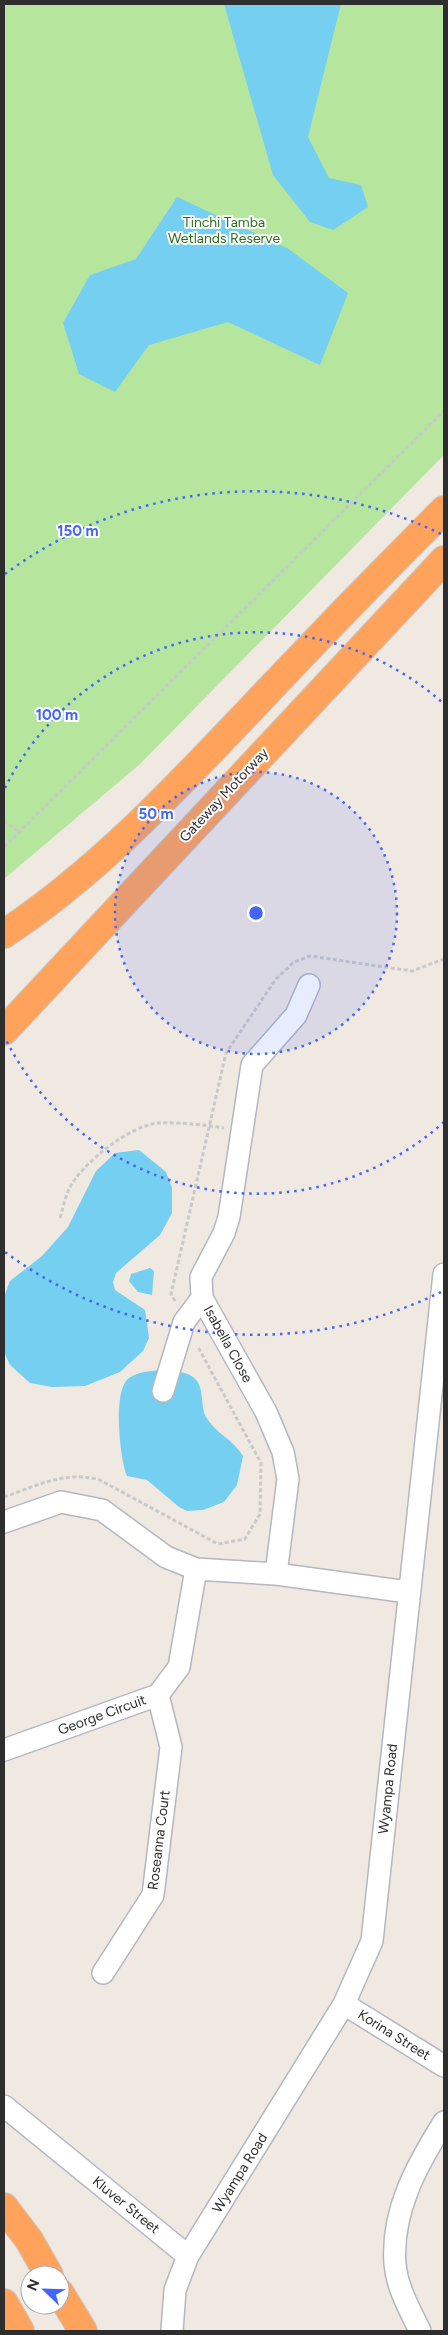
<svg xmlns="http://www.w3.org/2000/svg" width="448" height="2335" font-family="Figtree,sans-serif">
  <rect width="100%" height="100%" fill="#efe9e1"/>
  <!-- green -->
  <path fill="#b6e59e" d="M4,4H444V455L140,764L4,879Z"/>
  <!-- water -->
  <path fill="#75cff0" d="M224,4H341L308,137L329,178L361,185L368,207L333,230L310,222L273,175Z
    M177,197L287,248L348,293L320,365L228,322L149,345L115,392L79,374L63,323L90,275L136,259Z
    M139,1150L166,1172L172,1188V1213L160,1235L116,1273L113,1282L115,1290L145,1310L149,1338L143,1351L120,1372L85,1386L52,1387L30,1383L10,1365L4,1352V1297L10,1281L42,1256L68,1227L96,1171L115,1153Z
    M150,1268L154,1271L152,1295L138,1292L129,1281L131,1274Z
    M163,1370C173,1371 185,1371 193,1377C205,1385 200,1406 206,1417C215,1433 234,1440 243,1456L237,1485L224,1502L203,1510L187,1511L179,1507L147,1480L127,1476C120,1460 112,1390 129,1378C139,1371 151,1371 163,1370Z"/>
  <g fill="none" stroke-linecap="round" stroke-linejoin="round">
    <defs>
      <path id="minor" d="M163,1391L184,1322L202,1298
        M4,1522L61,1502L102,1510L166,1557L196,1569L276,1574L408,1592
        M276,1574L288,1479L283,1452L266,1412L202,1298L201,1277L224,1233L229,1217L252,1065L296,1015L309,985
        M4,1750L158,1695L179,1667L196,1569
        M103,1973L153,1895L171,1747L158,1695
        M344,2004L444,2066
        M4,2106L188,2256
        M172,2331L175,2290L188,2256L344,2004L372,1941L444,1274
        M420,2331C410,2310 397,2288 395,2264C391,2211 417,2165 444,2122"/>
      <path id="highway" d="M4,934C98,872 175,789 252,708C315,641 379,575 444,510
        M4,1031L444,560
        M4,2207L29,2240L49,2275
        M60,2293L83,2331
        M4,2303L20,2331"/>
    </defs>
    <!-- minor casing -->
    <use href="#minor" stroke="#b4b7c1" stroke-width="24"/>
    <!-- highway casing -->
    <use href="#highway" stroke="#c9c9c9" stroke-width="30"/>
    <!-- path -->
    <path stroke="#c9c9c9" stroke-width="3" stroke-dasharray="4 2.5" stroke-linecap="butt" d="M4,821L20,833
      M4,847L444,411
      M60,1218C63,1208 65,1198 69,1189C82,1163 130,1125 159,1123C180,1122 204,1125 224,1128
      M175,1301L171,1294L226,1053L276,979L294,962L310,956L412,971L444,959
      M4,1497C36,1486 66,1470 100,1480L218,1544L245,1539L260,1514L261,1463L198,1347"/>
    <!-- minor -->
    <use href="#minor" stroke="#fff" stroke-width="21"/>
    <!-- highway -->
    <use href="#highway" stroke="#ffa35c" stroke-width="28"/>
  </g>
  <!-- distance rings -->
  <circle cx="256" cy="913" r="141" fill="#4264fb" fill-opacity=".12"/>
  <g fill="none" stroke="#4264fb" stroke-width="2.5" stroke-dasharray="2.5 5">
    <circle cx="256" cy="913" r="141"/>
    <path d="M444 1122A281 281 0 0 1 5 1038M5 788A281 281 0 0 1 444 704"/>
    <path d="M441 1292A422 422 0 0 1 5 1252M5 574A422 422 0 0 1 441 534"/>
  </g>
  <g text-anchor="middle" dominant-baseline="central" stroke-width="4" stroke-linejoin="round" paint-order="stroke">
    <!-- park labels -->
    <g font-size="14" fill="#2c6e1b" stroke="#fff">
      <text x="224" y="222">Tinchi Tamba<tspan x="224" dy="16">Wetlands Reserve</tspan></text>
    </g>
    <!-- street labels -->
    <g font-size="14" fill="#2e2e2e" stroke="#fff">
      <text transform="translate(224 795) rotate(-47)">Gateway Motorway</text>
      <text transform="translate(228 1344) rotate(61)">Isabella Close</text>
      <text transform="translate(102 1715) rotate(-20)">George Circuit</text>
      <text transform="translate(388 1789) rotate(-84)">Wyampa Road</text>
      <text transform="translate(159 1840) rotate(-83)">Roseanna Court</text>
      <text transform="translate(394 2035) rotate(32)">Korina Street</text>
      <text transform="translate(240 2173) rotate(-58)">Wyampa Road</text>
      <text transform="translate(126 2205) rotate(39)">Kluver Street</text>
    </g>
  </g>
  <circle cx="256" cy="913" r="8" fill="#4264fb" stroke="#fff" stroke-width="2.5"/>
  <g font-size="15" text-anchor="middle" font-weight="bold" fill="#4264fb" stroke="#fff" stroke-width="4" stroke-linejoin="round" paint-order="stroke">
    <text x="78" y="536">150 m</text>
    <text x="57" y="720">100 m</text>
    <text x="156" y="819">50 m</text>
  </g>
  <!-- border -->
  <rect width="448" height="2335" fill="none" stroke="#2e2e2e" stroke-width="10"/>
  <!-- north arrow -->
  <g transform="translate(45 2290) rotate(293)"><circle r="24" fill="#ffffff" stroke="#ababab"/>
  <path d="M0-4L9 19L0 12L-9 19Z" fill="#4264fb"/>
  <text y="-8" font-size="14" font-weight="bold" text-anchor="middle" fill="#2e2e2e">N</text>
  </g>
</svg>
